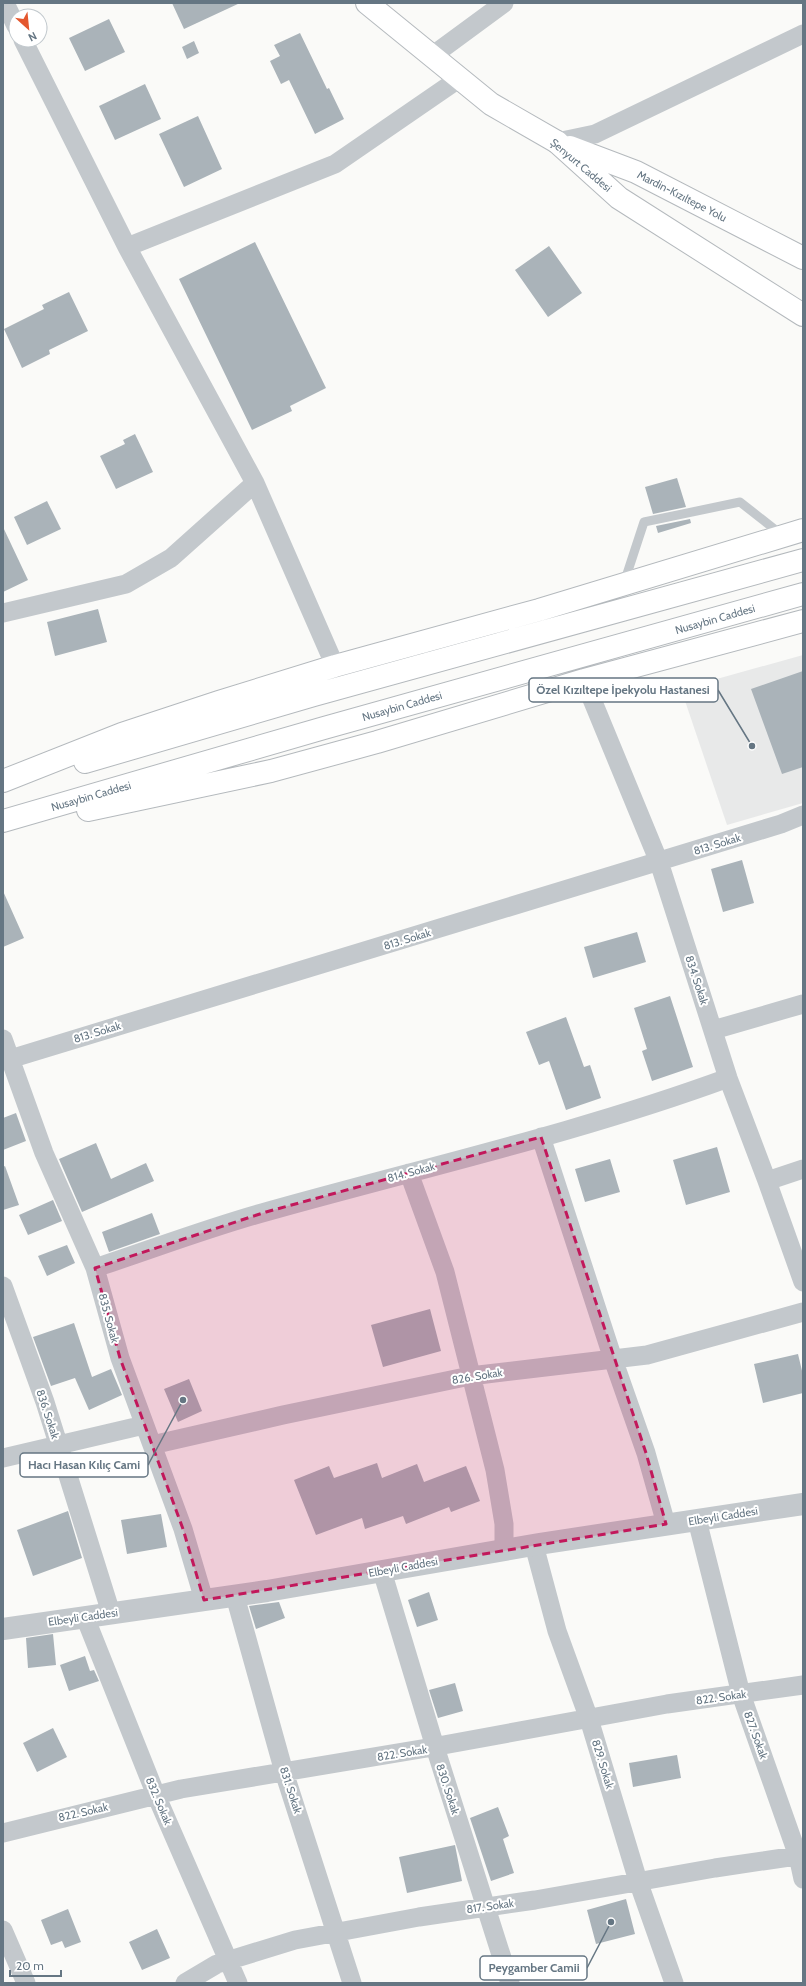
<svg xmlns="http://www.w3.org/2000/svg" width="806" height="1986" font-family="Cabin,sans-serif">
  <rect width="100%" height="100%" fill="#fafaf8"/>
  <!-- built -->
  <path fill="#e8e9e9" d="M803,655V803L727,825L681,689Z"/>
  <!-- building -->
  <path fill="#aab3b9" d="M172,3H240L184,29Z
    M109,19L125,52L85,71L69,38Z
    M300,33L327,89L329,88L344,119L315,134L289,80L281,84L270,61L280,56L274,45Z
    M194,41L199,53L187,59L182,47Z
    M145,84L161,119L115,140L99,106Z
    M198,116L222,169L184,187L159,134Z
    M255,242L326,388L290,406L292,411L252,430L179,279Z
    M549,246L582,293L548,317L515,270Z
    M69,292L88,331L49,350L50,354L22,368L4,329L44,309L42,305Z
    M135,434L153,472L116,489L100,456L125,444L123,440Z
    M677,478L686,507L653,514L645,487Z
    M47,501L61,529L27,545L14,517Z
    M690,519L691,523L658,533L656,526Z
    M3,527L28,580L3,592Z
    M98,609L107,642L55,656L47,622Z
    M803,671V767L782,774L751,689Z
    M742,860L754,903L723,912L711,869Z
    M3,891L24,938L3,947Z
    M637,932L646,962L593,978L584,947Z
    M670,996L693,1067L652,1081L642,1051L647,1049L634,1008Z
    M566,1017L584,1067L590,1065L601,1098L566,1110L549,1061L539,1065L526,1032Z
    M16,1113L26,1141L3,1150V1118Z
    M96,1143L111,1179L146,1163L154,1181L82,1212L59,1159Z
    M717,1147L730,1192L686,1205L673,1160Z
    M610,1159L620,1192L585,1202L575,1169Z
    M5,1166L19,1205L3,1210V1167Z
    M53,1200L62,1221L28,1235L19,1215Z
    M152,1213L160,1234L109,1252L102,1232Z
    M67,1245L75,1263L47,1276L38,1256Z
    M430,1309L441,1351L383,1367L371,1325Z
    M74,1323L92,1377L111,1369L122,1395L89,1410L75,1378L51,1386L33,1337Z
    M798,1354L803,1375V1393L763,1403L754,1364Z
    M189,1379L202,1411L178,1422L164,1389Z
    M377,1463L382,1478L417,1464L424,1482L466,1466L480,1501L451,1512L449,1507L406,1524L403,1516L365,1529L362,1518L316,1535L294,1480L329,1466L334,1478Z
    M68,1511L82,1558L33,1576L17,1530Z
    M161,1514L167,1547L127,1554L121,1520Z
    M429,1592L438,1620L417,1627L408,1600Z
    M279,1602L285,1618L256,1629L249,1606Z
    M53,1634L56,1665L28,1668L26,1638Z
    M85,1656L90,1671L94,1670L99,1681L69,1691L60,1665Z
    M455,1683L463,1711L438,1718L429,1690Z
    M53,1728L67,1757L37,1772L23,1743Z
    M677,1755L681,1778L633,1787L629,1763Z
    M498,1807L509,1836L503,1839L514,1873L491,1881L470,1818Z
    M455,1845L462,1881L407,1893L399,1857Z
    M626,1899L635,1934L596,1944L587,1910Z
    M68,1909L81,1942L65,1948L62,1941L51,1945L41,1920Z
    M157,1929L170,1958L142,1970L129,1942Z"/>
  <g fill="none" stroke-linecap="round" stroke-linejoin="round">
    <defs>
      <path id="primary" d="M367,3L491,104L557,142"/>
      <path id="trunk" d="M557,142L619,198L803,315
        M570,147L636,172L803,258
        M85,762L314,695L803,560
        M3,781L122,734L219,702L335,666L539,610L803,530
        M88,810L271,771L377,742L584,680L803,621
        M3,821L324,728L803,594"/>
    </defs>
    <!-- primary casing -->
    <use href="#primary" stroke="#b5babe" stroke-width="24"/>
    <!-- trunk casing -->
    <use href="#trunk" stroke="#b4b9bd" stroke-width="24"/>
    <!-- service -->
    <path stroke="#c3c8cc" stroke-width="9" d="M624,583L644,522L740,502L782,535"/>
    <!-- minor -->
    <path stroke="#c3c8cc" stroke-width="19" d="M5,3L16,26
      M23,40L127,247L255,483L335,666
      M432,56L504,3
      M557,142L595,134L803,34
      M127,247L335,164L460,78
      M3,613L126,584L171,558L255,483
      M584,680L659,862L728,1078L767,1181L803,1282
      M713,1030L803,1004
      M3,1039L44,1153L95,1268L120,1358L183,1529L204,1600
      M10,1059L781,824L803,815
      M541,1137L613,1359L646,1453L666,1524
      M409,1173L445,1272L495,1470L504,1524V1550
      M767,1181L803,1169
      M95,1268C153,1249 210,1227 269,1211C422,1168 578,1133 728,1078
      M3,1286L45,1402L111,1613
      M152,1445L283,1415L470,1376L647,1355L803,1312
      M3,1458L144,1425
      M697,1520L741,1694L798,1856L803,1879
      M534,1545L557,1631L589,1719L638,1881L674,1983
      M382,1571L435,1747L510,1983
      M235,1596L284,1772L352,1983
      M85,1617L156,1795L238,1983
      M3,1833L181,1789L427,1748L667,1704L803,1685
      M3,1930L26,1983
      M185,1983L217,1964L295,1940L419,1917L535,1900L715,1868L803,1855"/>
    <!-- tertiary -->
    <path stroke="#c3c8cc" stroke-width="22" d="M3,1629L267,1591L539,1544L803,1504"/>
    <!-- primary -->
    <use href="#primary" stroke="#fff" stroke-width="22"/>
    <!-- trunk -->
    <use href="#trunk" stroke="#fff" stroke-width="22"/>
  </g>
  <!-- marked area -->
  <path fill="#c2185b" fill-opacity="0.2" stroke="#c2185b" stroke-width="3" stroke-dasharray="8 5" stroke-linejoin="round" d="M541,1137L646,1453L666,1524L204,1600L183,1529L120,1358L95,1268L266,1212Z"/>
  <g text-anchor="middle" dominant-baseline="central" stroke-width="4" stroke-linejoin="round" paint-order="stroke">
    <!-- street labels -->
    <g font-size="11" fill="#657683" stroke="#fff">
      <text transform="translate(581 165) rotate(40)">Şenyurt Caddesi</text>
      <text transform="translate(682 196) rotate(27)">Mardin-Kızıltepe Yolu</text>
      <text transform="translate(715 619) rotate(-16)">Nusaybin Caddesi</text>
      <text transform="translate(402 706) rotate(-16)">Nusaybin Caddesi</text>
      <text transform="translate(91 796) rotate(-16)">Nusaybin Caddesi</text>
      <text transform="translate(717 844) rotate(-17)">813. Sokak</text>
      <text transform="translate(407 939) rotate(-17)">813. Sokak</text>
      <text transform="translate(697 980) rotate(72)">834. Sokak</text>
      <text transform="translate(97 1032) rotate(-17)">813. Sokak</text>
      <text transform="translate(411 1172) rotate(-15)">814. Sokak</text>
      <text transform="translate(109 1318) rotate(75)">835. Sokak</text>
      <text transform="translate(477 1376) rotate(-9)">826. Sokak</text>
      <text transform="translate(48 1414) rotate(72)">836. Sokak</text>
      <text transform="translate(723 1516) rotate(-9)">Elbeyli Caddesi</text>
      <text transform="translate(403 1567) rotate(-10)">Elbeyli Caddesi</text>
      <text transform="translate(83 1617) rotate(-8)">Elbeyli Caddesi</text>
      <text transform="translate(721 1697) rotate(-8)">822. Sokak</text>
      <text transform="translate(756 1735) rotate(70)">827. Sokak</text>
      <text transform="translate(402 1753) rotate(-9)">822. Sokak</text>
      <text transform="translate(603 1764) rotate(73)">829. Sokak</text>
      <text transform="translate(448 1789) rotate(72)">830. Sokak</text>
      <text transform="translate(291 1790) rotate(72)">831. Sokak</text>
      <text transform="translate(159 1801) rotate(67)">832. Sokak</text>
      <text transform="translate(83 1812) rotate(-13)">822. Sokak</text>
      <text transform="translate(490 1906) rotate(-8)">817. Sokak</text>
    </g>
  </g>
  <!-- callouts -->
  <path fill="none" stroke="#657683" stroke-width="1.5" d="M752 746L718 690M183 1400L148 1465M611 1922L587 1968"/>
  <g fill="#657683" stroke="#fff" stroke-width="1.5">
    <circle cx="752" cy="746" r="4"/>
    <circle cx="183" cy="1400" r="4"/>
    <circle cx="611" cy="1922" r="4"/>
  </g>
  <g fill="#fff" stroke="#657683" stroke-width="1.5">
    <rect x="529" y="678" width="189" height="24" rx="4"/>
    <rect x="20" y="1453" width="128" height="24" rx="4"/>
    <rect x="480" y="1956" width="107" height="24" rx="4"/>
  </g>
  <g font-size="12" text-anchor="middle" font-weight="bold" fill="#657683">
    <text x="623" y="694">Özel Kızıltepe İpekyolu Hastanesi</text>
    <text x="84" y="1469">Hacı Hasan Kılıç Cami</text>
    <text x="534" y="1972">Peygamber Camii</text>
  </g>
  <!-- border -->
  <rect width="806" height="1986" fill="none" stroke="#657683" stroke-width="8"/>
  <!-- north arrow -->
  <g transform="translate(28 28) rotate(153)"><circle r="19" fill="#ffffff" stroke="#c1c8cd"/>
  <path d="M0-3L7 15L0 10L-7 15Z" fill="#e4572e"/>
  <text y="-6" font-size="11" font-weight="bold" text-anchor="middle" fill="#657683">N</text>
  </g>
  <!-- scale -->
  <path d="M10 1970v6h51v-6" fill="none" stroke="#657683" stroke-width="2"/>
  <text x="16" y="1970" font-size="12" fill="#657683" stroke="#ffffff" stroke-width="3" paint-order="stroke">20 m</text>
</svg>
